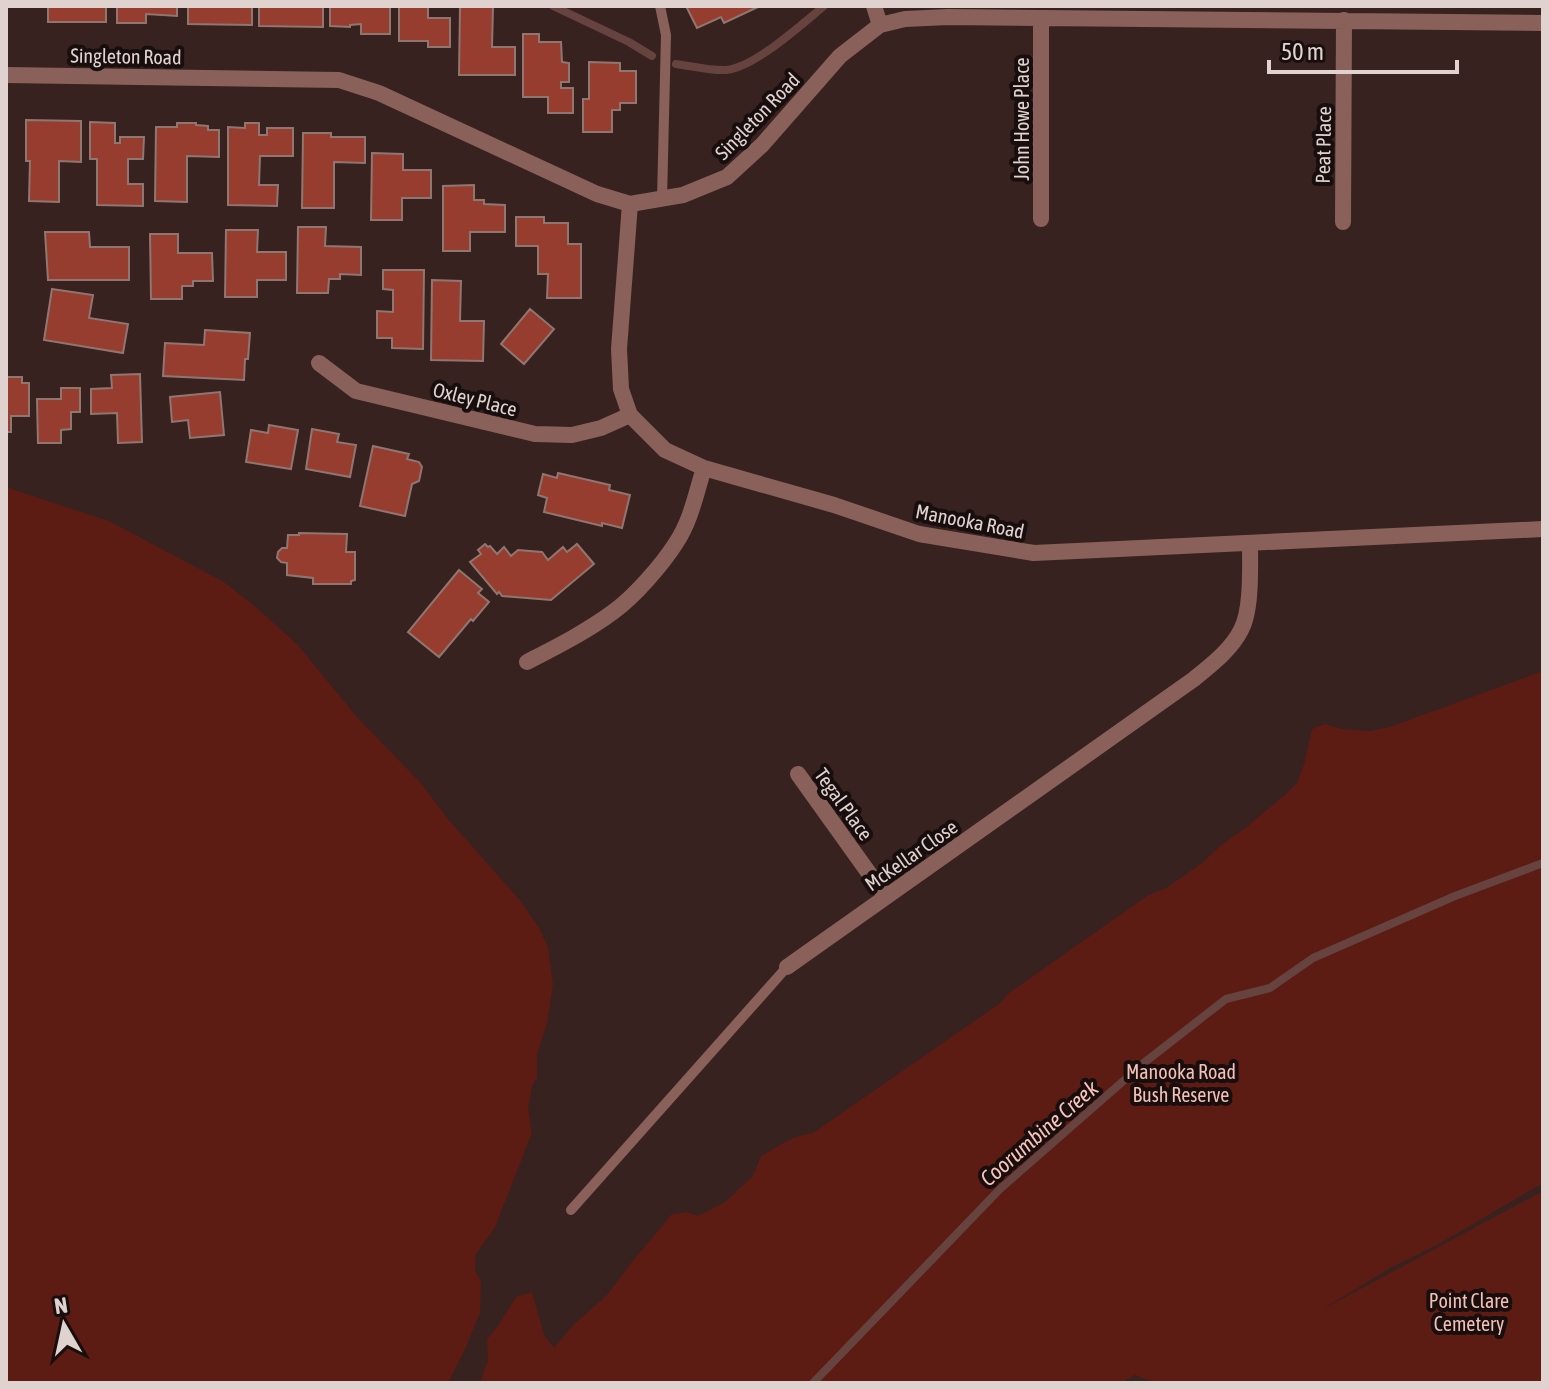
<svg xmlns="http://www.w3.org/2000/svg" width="1549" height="1389" font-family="'Asap Condensed',sans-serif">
  <rect width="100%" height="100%" fill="#37221f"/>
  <!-- green -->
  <path fill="#5c1b13" d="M6,487L109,521L224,582L257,608L297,644L356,716L420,782L448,819L518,898L538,926L548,947L553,984L547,1023L537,1055V1078L532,1086L528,1109L532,1133L495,1227L476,1254L475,1269L481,1282L480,1313L466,1347L448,1383H6Z
    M1543,671V1183L1437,1245L1390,1268L1323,1309L1543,1191V1383H1149L1151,1381L1135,1375L1121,1383H480L488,1360L487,1339L498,1326L516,1297L532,1292L544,1335L554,1348L573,1325L607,1295L631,1263L672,1214L687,1212L698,1216L725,1202L753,1176L761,1156C777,1147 794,1135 813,1133L999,1004L1009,993L1147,896L1166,888L1202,863L1221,845L1244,829L1288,792L1297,783L1304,764L1312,729L1325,724L1342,729L1369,731L1390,727Z"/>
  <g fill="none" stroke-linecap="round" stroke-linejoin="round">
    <!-- stream -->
    <path stroke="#674340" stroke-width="8" d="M553,6L629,42L652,56
      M676,64C692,66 710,71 726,70C754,68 802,24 824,6
      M813,1383L1000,1189L1145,1062L1226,999L1270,988L1313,958L1455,896L1543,863"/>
  </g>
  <!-- building -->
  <path fill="#963d30" stroke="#8f7671" stroke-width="2" d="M48,6H106V22H48Z
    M117,6H177V16L146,14V23H117Z
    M188,6H252V25L188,24Z
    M259,6H323V27L259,26Z
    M330,6H390V34H361V24L350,25V27L330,26Z
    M399,6H428V18H450V47H428V41H399Z
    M686,6H760L724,23L721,17L697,28Z
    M460,7H493L492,47H515V75H459Z
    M523,34H539V42H561L562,62L569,63V82H561V88H573V113H548V97H523Z
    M589,62L620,63V71H636V103H620V110H612V132H583V99H589Z
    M26,120L81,121V162L59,161V202L29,201L30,161H26Z
    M90,122L115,123V143H120V137H144L143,159H128V184H143V206L97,205V159H90Z
    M177,123H196V125L208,126V130H219V157L187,156V202L155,201L156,127H177Z
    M245,123H259V135H267V128H293V156H260L259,185H278L277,206L228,205V127L245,128Z
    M303,133H331V137H365V163L334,162V208H302Z
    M372,153L403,154V170H431V198H402V220H371Z
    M474,185V200H484V204L505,205V232H470V251H443V186Z
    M516,217H544V223H568V244H581V298H547L548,274H538V246H516Z
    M298,227H326L325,246L361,247V275L340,274V279H329L328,293H297Z
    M226,230H258L257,252H286V280H257V297H225Z
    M45,232H89L90,247H129V280H48Z
    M150,234H178V253H212L213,281H193V286H182V299H151Z
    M383,270H424L423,349L392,348V338H377V311L393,312V290L383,289Z
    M432,280L461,281L460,321H484L483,361L431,360Z
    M52,289L93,295L89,318L128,324L123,353L44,340Z
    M530,309L554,329L524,364L501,344Z
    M205,330L250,333L248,359H245L244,380L163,376L165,343L204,345Z
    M140,374L142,442L118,443L117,413L91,414V389L112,388L111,375Z
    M6,377H22V383H29V416H11V432H6Z
    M61,388H80V412H71V429L61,430V443H38L37,399H61Z
    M220,392L224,435L190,438L188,420L172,422L170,397Z
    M269,425L298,430L291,469L246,462L251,430L268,433Z
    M312,429L339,434L337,442L356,445L350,477L306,469Z
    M373,446L409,454L407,459L419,462L422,467L419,481L412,484L405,516L360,506Z
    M558,473L610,485L609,490L630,495L622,528L602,523V526L544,512L547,498L538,495L543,474L557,478Z
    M299,533L347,534L346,552H355V580L351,581V584H313V578L287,575V563L281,562L277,558L278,552L282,548H287L288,535H299Z
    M485,544L488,547L490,546L497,554L504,547L511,556L518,550L542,552L548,560L563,547L567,552L577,544L594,564L551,600L502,596L499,592L497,594L470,562L481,554L478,550Z
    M459,570L482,589L478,593L489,602L473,621L471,619L439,657L408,632Z"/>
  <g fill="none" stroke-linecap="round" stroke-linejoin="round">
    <!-- lane -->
    <path stroke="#8a615a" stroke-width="10" d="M660,6L666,35L662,199
      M571,1210L787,967"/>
    <!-- street -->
    <path stroke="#8a615a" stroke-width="16" d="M874,6L880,25
      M6,75L339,80L379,93L597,194L630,204L683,195L727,177L762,145L840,56L880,25L905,19L948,17L1543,23
      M630,204L619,349L621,389L630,415L665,450L704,468L834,505L919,534L1034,553L1543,529
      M1041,219V19
      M1343,222L1344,20
      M319,363L356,391L535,434L572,435L601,428L630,415
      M527,662C556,647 586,632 613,612C634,597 662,565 676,543C691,521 696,493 704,468
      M798,774L886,897
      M787,967L1194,679C1211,665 1231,650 1241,630C1252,610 1250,566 1250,543"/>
  </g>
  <g text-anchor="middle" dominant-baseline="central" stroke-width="8" stroke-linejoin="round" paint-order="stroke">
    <!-- street labels -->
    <g font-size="20" fill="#e0d2cf" stroke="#180e0d">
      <text transform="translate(126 56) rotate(1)">Singleton Road</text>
      <text transform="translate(757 116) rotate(-46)">Singleton Road</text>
      <text transform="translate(1021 119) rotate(-90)">John Howe Place</text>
      <text transform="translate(1323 145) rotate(-89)">Peat Place</text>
      <text transform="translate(475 399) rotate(14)">Oxley Place</text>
      <text transform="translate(970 521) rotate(11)">Manooka Road</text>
      <text transform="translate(844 804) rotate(54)">Tegal Place</text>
      <text transform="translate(911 855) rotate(-35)">McKellar Close</text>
    </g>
    <!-- park labels -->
    <g font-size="20" fill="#f3bfb6" stroke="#180e0d">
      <text x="1181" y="1071">Manooka Road<tspan x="1181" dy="23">Bush Reserve</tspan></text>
      <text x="1469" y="1300">Point Clare<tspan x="1469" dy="23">Cemetery</tspan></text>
    </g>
    <!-- water labels -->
    <g font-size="22" font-style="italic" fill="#f7c3ba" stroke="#180e0d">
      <text transform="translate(1039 1133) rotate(-41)">Coorumbine Creek</text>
    </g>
  </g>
  <!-- border -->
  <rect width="1549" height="1389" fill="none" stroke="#e0d2cf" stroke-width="16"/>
  <!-- north arrow -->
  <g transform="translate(64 1325) rotate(351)" stroke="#180e0d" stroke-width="6" paint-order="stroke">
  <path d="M0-6L14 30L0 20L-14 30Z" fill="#e0d2cf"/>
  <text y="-12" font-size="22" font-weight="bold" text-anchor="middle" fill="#e0d2cf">N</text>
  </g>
  <!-- scale -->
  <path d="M1269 60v12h188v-12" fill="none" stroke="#e0d2cf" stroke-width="4"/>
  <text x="1281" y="60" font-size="24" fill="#e0d2cf" stroke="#180e0d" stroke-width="6" paint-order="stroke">50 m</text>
</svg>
